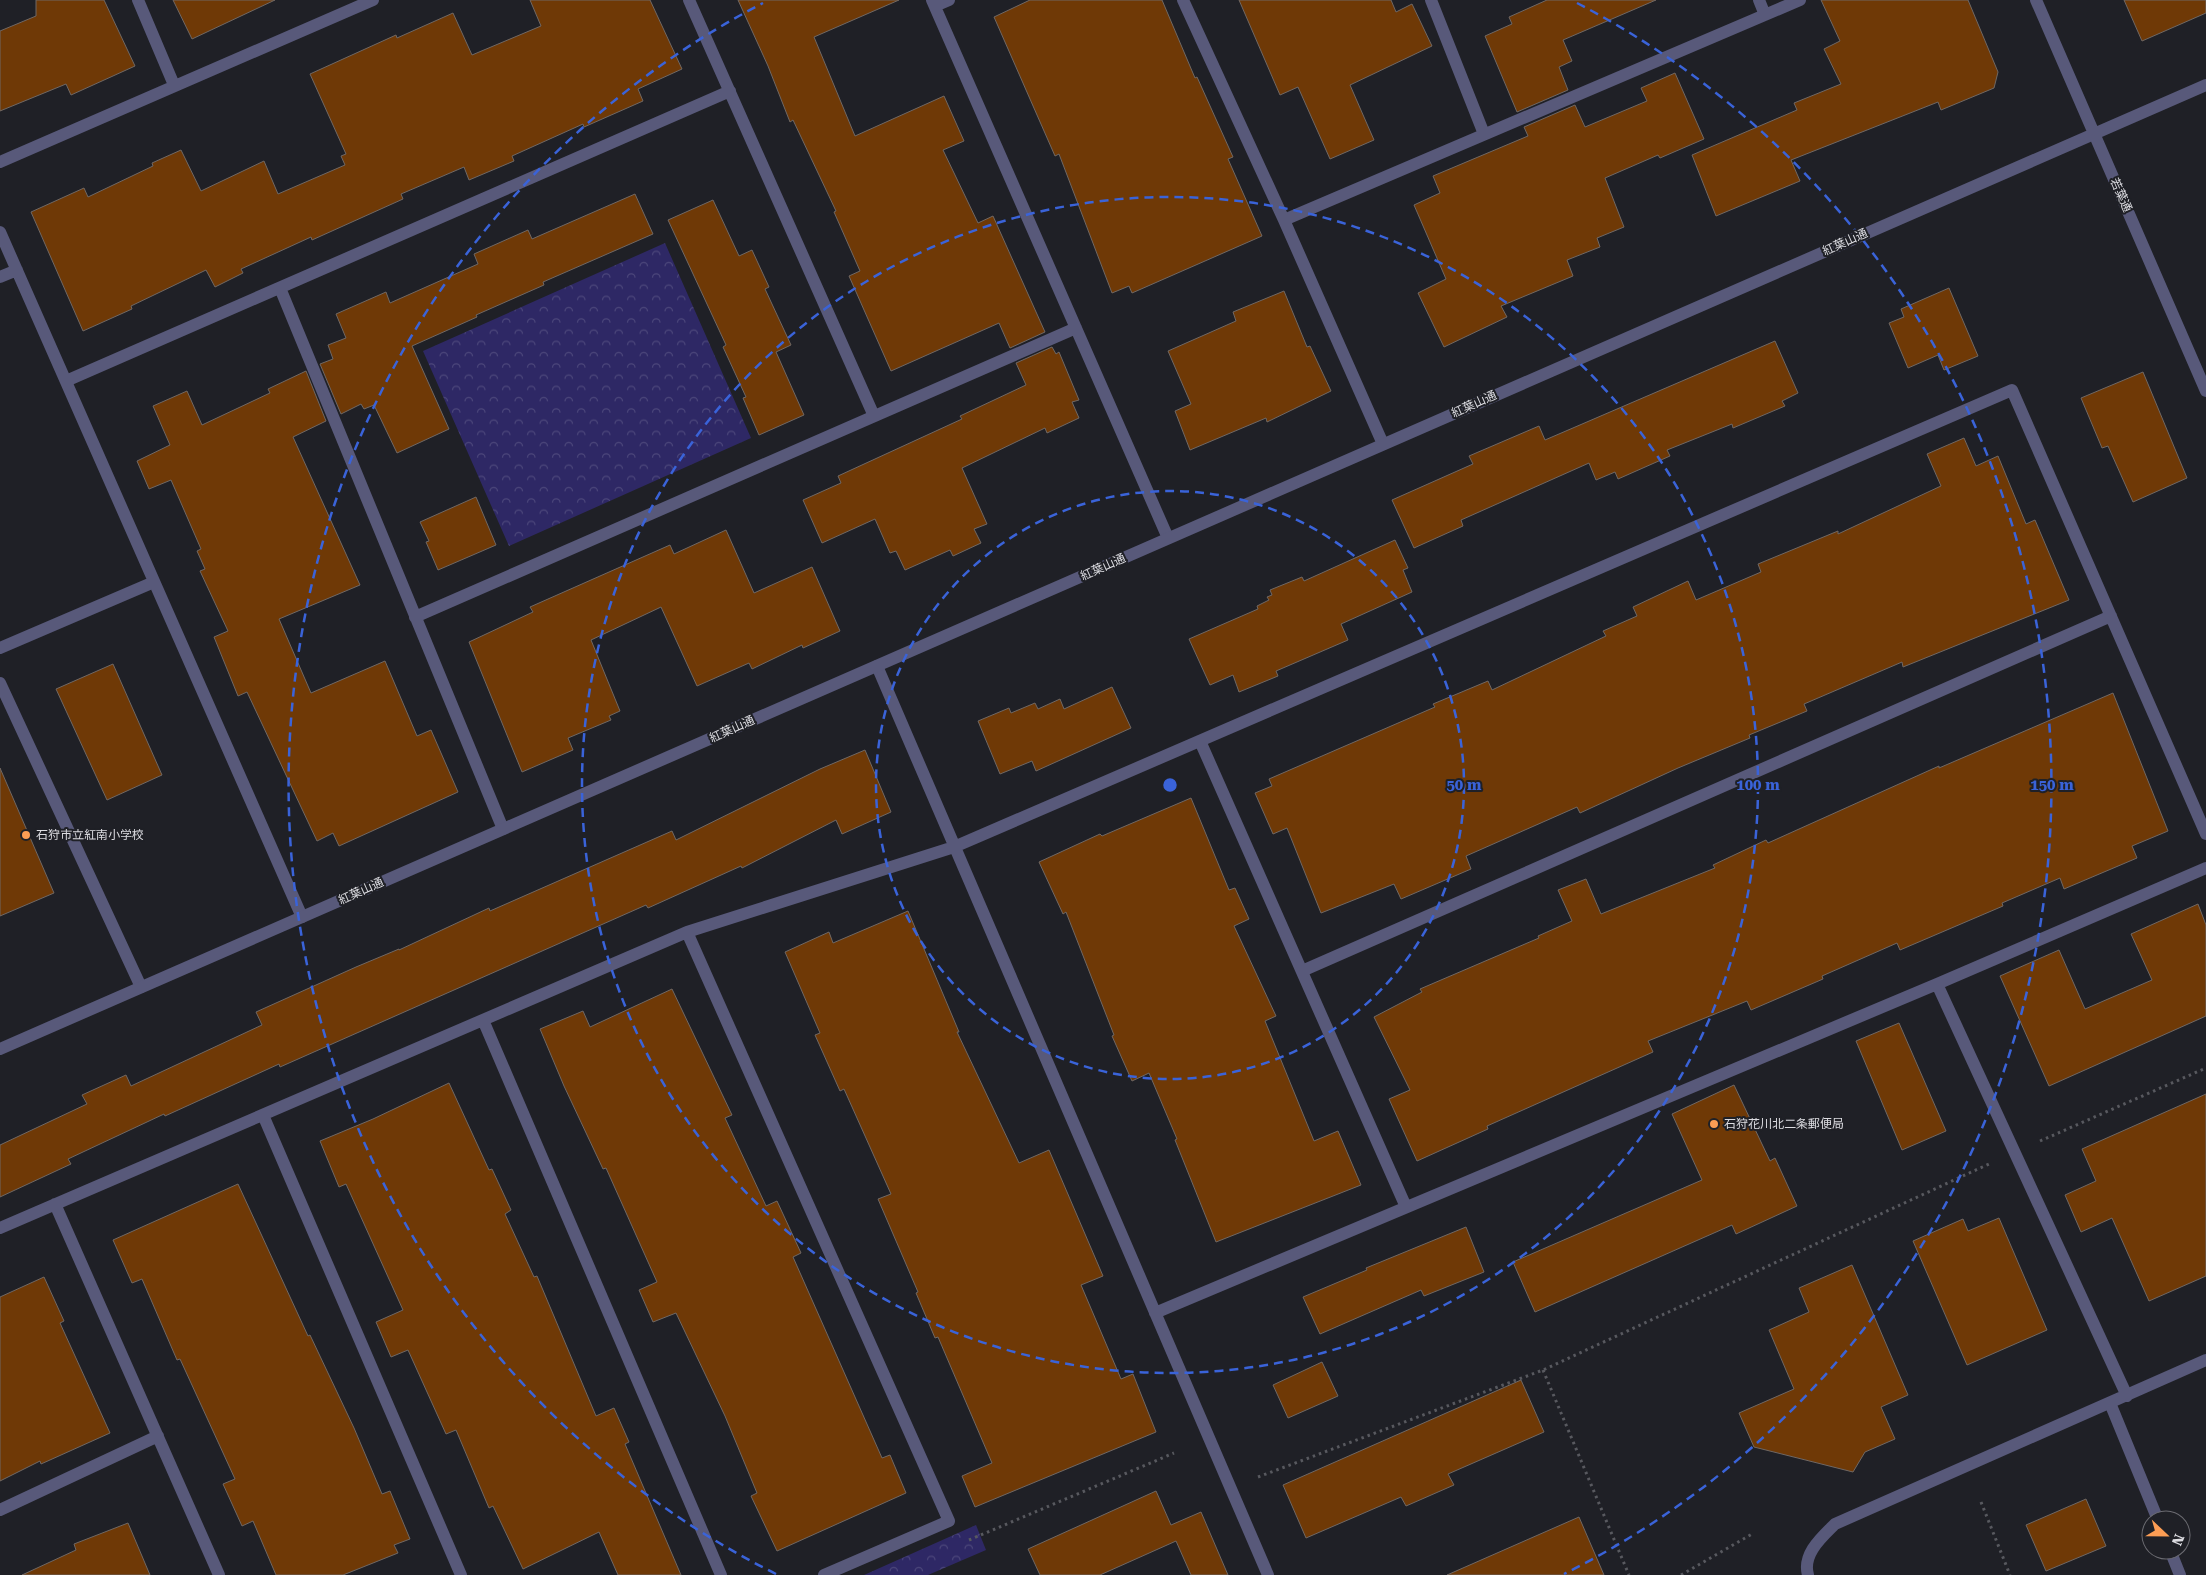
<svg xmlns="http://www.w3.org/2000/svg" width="2206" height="1575" font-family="'Roboto Serif','Noto Sans JP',serif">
  <defs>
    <pattern id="forest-crowns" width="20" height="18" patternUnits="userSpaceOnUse" patternTransform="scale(1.25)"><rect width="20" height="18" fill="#2e2865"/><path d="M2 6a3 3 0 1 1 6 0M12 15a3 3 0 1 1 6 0" fill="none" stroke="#4c477b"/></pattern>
  </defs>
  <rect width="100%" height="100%" fill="#1f2026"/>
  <!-- forest -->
  <path fill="url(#forest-crowns)" d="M665,243L751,438L509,546L423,351Z
    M976,1525L986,1550L928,1575H864Z"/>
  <!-- building -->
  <path fill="#6f3906" stroke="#706864" d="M36,0H104L135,66L71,95L66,84L0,111V31L36,16Z
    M173,0H275L192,39Z
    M530,0H650L682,69L638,89L643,101L584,127L583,124L512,156L514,161L469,180L464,167L401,194L403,199L312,240L311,237L241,269L243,273L215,287L206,270L131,306L132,309L83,331L31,212L84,188L88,197L153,166L152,163L181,150L201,191L264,161L278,194L345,165L341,156L346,154L310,74L396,35L397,38L453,13L472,55L541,26Z
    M738,0H899L814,37L855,136L944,96L964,141L943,150L978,223L993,216L1045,332L1010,348L999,323L891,371L849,276L860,271L834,212L836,211L793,120L790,122L768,66Z
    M1030,0H1162L1195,78L1197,77L1233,157L1228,159L1262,236L1132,293L1129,286L1112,293L1059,154L1055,156L994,17Z
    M1239,0H1391L1396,12L1412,4L1432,46L1350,85L1374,140L1330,159L1298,87L1280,95Z
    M1547,0H1656L1563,40L1572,61L1559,67L1568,90L1517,112L1485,36L1512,24L1509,17Z
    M1821,0H1968L1998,72L1994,88L1941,110L1938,102L1791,160L1800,181L1716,216L1692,155L1797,110L1794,103L1841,84L1824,49L1840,41Z
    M2124,0H2206V13L2142,41Z
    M1675,73L1704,139L1660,158L1658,155L1605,178L1624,227L1597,238L1600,247L1567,260L1573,276L1501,306L1507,317L1444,347L1418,293L1446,279L1414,205L1440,193L1433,176L1528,136L1524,127L1575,105L1585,127L1647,101L1641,88Z
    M635,194L653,234L543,282L544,285L476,315L477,317L412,346L449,429L397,453L374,405L364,409L361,404L341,414L320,364L333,359L328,345L346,338L336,314L386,292L390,303L478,264L474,254L528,230L532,239Z
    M713,200L739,256L752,250L769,287L765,289L791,345L776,352L804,415L759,435L743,398L746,397L723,347L726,345L668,220Z
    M1949,288L1978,356L1944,370L1938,355L1908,368L1889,323L1904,317L1901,309Z
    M1284,291L1307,347L1310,346L1331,391L1267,422L1266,418L1190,450L1175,411L1191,404L1168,351L1236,321L1233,312Z
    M1775,341L1798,393L1782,401L1785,406L1733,428L1732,424L1667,450L1670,456L1618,479L1615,472L1596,480L1589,463L1461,520L1463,526L1414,548L1392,500L1473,464L1469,456L1539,426L1545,440Z
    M1052,347L1056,354L1059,352L1079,400L1072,402L1079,418L1047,433L1045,428L962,468L987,524L974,529L981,543L953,556L950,550L905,570L896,551L890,553L875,519L822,543L803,500L841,483L838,476L962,419L960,416L1026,385L1016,363Z
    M306,371L326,421L293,437L360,585L279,619L311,693L385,661L417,736L431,730L458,792L339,846L333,833L317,841L247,692L238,696L214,637L228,631L200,571L205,569L197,551L201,549L171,480L149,489L137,461L170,445L153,406L187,391L202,425L270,393L268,389Z
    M2143,372L2187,478L2133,502L2108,446L2102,448L2081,398Z
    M1964,438L1976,466L1998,456L2026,524L2035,520L2069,600L1903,667L1902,662L1804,704L1807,711L1749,735L1750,738L1678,768L1580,813L1577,807L1466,856L1471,869L1401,899L1394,884L1321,913L1287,828L1273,834L1255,793L1272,786L1269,779L1435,707L1433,704L1488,681L1492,690L1606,636L1603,631L1637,616L1633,607L1688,581L1696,600L1761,572L1758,564L1838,531V534L1941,486L1927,454Z
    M476,497L496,545L438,570L426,542L429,541L420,522Z
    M726,530L754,593L812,567L840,631L803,648L802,645L752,669L749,663L697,686L661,607L591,640L620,711L609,716L611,720L568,738L573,750L522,772L469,642L533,612L530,607L670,545L674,554Z
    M1395,540L1408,568L1403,570L1412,592L1341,624L1348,640L1276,671L1278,676L1239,692L1233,675L1210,685L1189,639L1258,609L1257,606L1269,600L1267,597L1272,595L1270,590L1302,577L1304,581Z
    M113,664L162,775L107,800L56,689Z
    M1112,687L1131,728L1036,771L1032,761L1000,774L978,721L1009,708L1011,713L1035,703L1038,709L1060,699L1064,709Z
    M2113,693L2168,831L2132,846L2137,858L2064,889L2060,878L2002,903L2003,906L1900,950L1897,943L1822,976L1823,979L1751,1010L1747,1001L1648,1041L1653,1052L1487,1126L1488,1129L1417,1161L1389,1099L1410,1090L1374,1017L1422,992L1420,989L1539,938L1538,936L1572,921L1558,890L1586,879L1601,914L1715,868L1713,865L1766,840L1768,843L1939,766V768Z
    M865,750L891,812L842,834L836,820L742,868L741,866L648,908L646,905L280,1067L279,1064L165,1116L164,1114L68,1159L71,1164L0,1197V1145L87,1104L82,1095L126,1075L131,1086L262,1025L256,1012L356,967L399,949V950L489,908L490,911L672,831L676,840L820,769Z
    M0,768L54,893L0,916Z
    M1191,798L1229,890L1235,888L1249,919L1234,926L1276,1016L1265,1021L1314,1141L1338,1131L1361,1185L1216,1242L1175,1140L1177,1139L1149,1073L1132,1081L1112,1036L1114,1035L1066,912L1063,914L1039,862L1100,834L1102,836Z
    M2198,904L2206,925V1016L2049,1086L2000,976L2059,950L2085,1009L2152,980L2131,934Z
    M908,911L959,1032H957L1019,1163L1049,1150L1103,1276L1081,1285L1121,1379L1133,1374L1156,1432L975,1507L962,1476L992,1463L938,1337L935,1338L916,1293L918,1292L878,1199L891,1194L844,1089L840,1091L815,1035L820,1033L785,952L829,932L833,943Z
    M672,989L732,1115L725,1118L766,1206L777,1201L801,1253L793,1257L882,1458L890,1455L906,1493L777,1551L751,1496L757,1493L725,1416L676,1313L653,1322L639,1290L657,1282L606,1168L603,1169L564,1086L540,1029L583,1011L590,1027Z
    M1899,1023L1946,1131L1902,1150L1856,1041Z
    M449,1083L489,1170L492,1169L511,1210L505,1214L534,1277L537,1276L596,1416L614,1408L629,1442L625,1444L681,1575H618L599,1532L523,1569L493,1506L489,1508L456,1430L446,1434L408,1350L391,1357L376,1322L403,1310L346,1184L339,1187L320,1141L373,1119Z
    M1734,1085L1770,1161L1775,1158L1797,1206L1736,1234L1732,1225L1535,1312L1513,1262L1702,1180L1672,1114Z
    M2206,1094V1276L2149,1301L2112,1218L2081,1232L2065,1195L2096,1181L2082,1149Z
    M238,1184L308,1336L310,1335L354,1428L382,1494L390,1491L410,1539L394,1545L398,1553L343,1575H276L253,1521L242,1526L223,1484L235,1479L180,1359L177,1360L142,1279L132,1283L113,1240Z
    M1999,1218L2047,1330L1967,1365L1913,1241L1963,1219L1968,1231Z
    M1466,1227L1484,1272L1424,1296L1421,1290L1320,1334L1303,1297L1367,1270L1366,1268Z
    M1852,1265L1908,1395L1881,1407L1895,1439L1865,1452L1853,1472L1754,1447L1739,1413L1794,1389L1769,1330L1809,1312L1799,1288Z
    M44,1277L64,1321L60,1323L110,1433L41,1464L40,1461L0,1481V1297Z
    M1322,1362L1338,1396L1288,1418L1273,1385Z
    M1521,1380L1544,1432L1448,1474L1454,1485L1406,1506L1401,1497L1306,1538L1283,1485Z
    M1156,1491L1171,1525L1201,1512L1228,1575H1191L1176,1541L1100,1575H1040L1028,1549Z
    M2086,1499L2106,1546L2046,1571L2026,1525Z
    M1579,1517L1604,1575H1447Z
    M128,1523L150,1575H22L76,1550L74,1544Z"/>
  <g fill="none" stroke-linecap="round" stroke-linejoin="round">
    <!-- path -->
    <path stroke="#58595f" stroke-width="3" stroke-dasharray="2.5 4" stroke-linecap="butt" d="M2040,1141L2206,1068
      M1543,1370L1629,1575
      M1258,1477L1543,1370L1991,1163
      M1981,1502L2010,1575
      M969,1540L1174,1453
      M1681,1575L1752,1534"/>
    <!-- minor -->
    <path stroke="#58597a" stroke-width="12" d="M138,0L174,85
      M689,0L874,416
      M932,0L1168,538
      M1183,0L1284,220L1383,444
      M1431,0L1484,134
      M1759,0L1765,15
      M935,6L949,0
      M0,162L373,0
      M1284,220L1800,0
      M0,232L302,917
      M0,277L17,270
      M280,288L503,829
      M66,381L730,91
      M415,617L1076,328
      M0,648L154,582
      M877,666L1268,1575
      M0,683L141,987
      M1200,741L1406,1207
      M687,932L949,1521L824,1575
      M1302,971L2111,616
      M1937,984L2127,1396
      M483,1020L721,1575
      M263,1115L461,1575
      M55,1204L219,1575
      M0,1228L687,932L954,847L2012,390L2206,834
      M1155,1313L1937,984L2206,868
      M2110,1403L2158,1520
      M0,1510L158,1436
      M2170,1550L2180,1575
      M1808,1575C1802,1554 1822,1537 1835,1524L2206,1360"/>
    <!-- tertiary -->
    <path stroke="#58597a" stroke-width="12" d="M2036,0L2206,391
      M0,1049L2206,85"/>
  </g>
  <!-- distance rings -->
  <g fill="none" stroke="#3a63d9" stroke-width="2.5" stroke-dasharray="9 6">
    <circle cx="1170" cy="785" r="294"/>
    <circle cx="1170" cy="785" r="588"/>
    <path d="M776 1574A882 882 0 0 1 763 3M1577 3A882 882 0 0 1 1564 1574"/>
  </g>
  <!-- markers -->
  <g fill="#fc9d54" stroke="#1f2026" stroke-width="2">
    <circle cx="26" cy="835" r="5"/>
    <circle cx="1714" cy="1124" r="5"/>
  </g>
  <g text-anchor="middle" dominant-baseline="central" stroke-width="4" stroke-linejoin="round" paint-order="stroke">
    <!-- street labels -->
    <g font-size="12" fill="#dcdce1" stroke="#1f2026">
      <text transform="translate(2121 195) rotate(66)">若葉通</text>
      <text transform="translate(1845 242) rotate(-24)">紅葉山通</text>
      <text transform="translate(1474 404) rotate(-24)">紅葉山通</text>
      <text transform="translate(1103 567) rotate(-24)">紅葉山通</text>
      <text transform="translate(732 729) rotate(-24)">紅葉山通</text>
      <text transform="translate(361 891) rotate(-24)">紅葉山通</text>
    </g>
    <!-- poi labels -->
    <g font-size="12" fill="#dcdce1" stroke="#1f2026" text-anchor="start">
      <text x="36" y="835">石狩市立紅南小学校</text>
      <text x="1724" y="1124">石狩花川北二条郵便局</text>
    </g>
  </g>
  <circle cx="1170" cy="785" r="8" fill="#3a63d9" stroke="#1f2026" stroke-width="2.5"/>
  <g font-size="15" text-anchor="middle" font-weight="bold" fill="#3a63d9" stroke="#1f2026" stroke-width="4" stroke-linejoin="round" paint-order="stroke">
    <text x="1464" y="790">50 m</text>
    <text x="1758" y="790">100 m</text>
    <text x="2052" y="790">150 m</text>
  </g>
  <!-- north arrow -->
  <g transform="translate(2166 1535) rotate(112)"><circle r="24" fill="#1f2026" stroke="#6b6b71"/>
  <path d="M0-4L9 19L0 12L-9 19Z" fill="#fc9d54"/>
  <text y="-8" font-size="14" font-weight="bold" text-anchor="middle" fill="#dcdce1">N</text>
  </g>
</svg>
